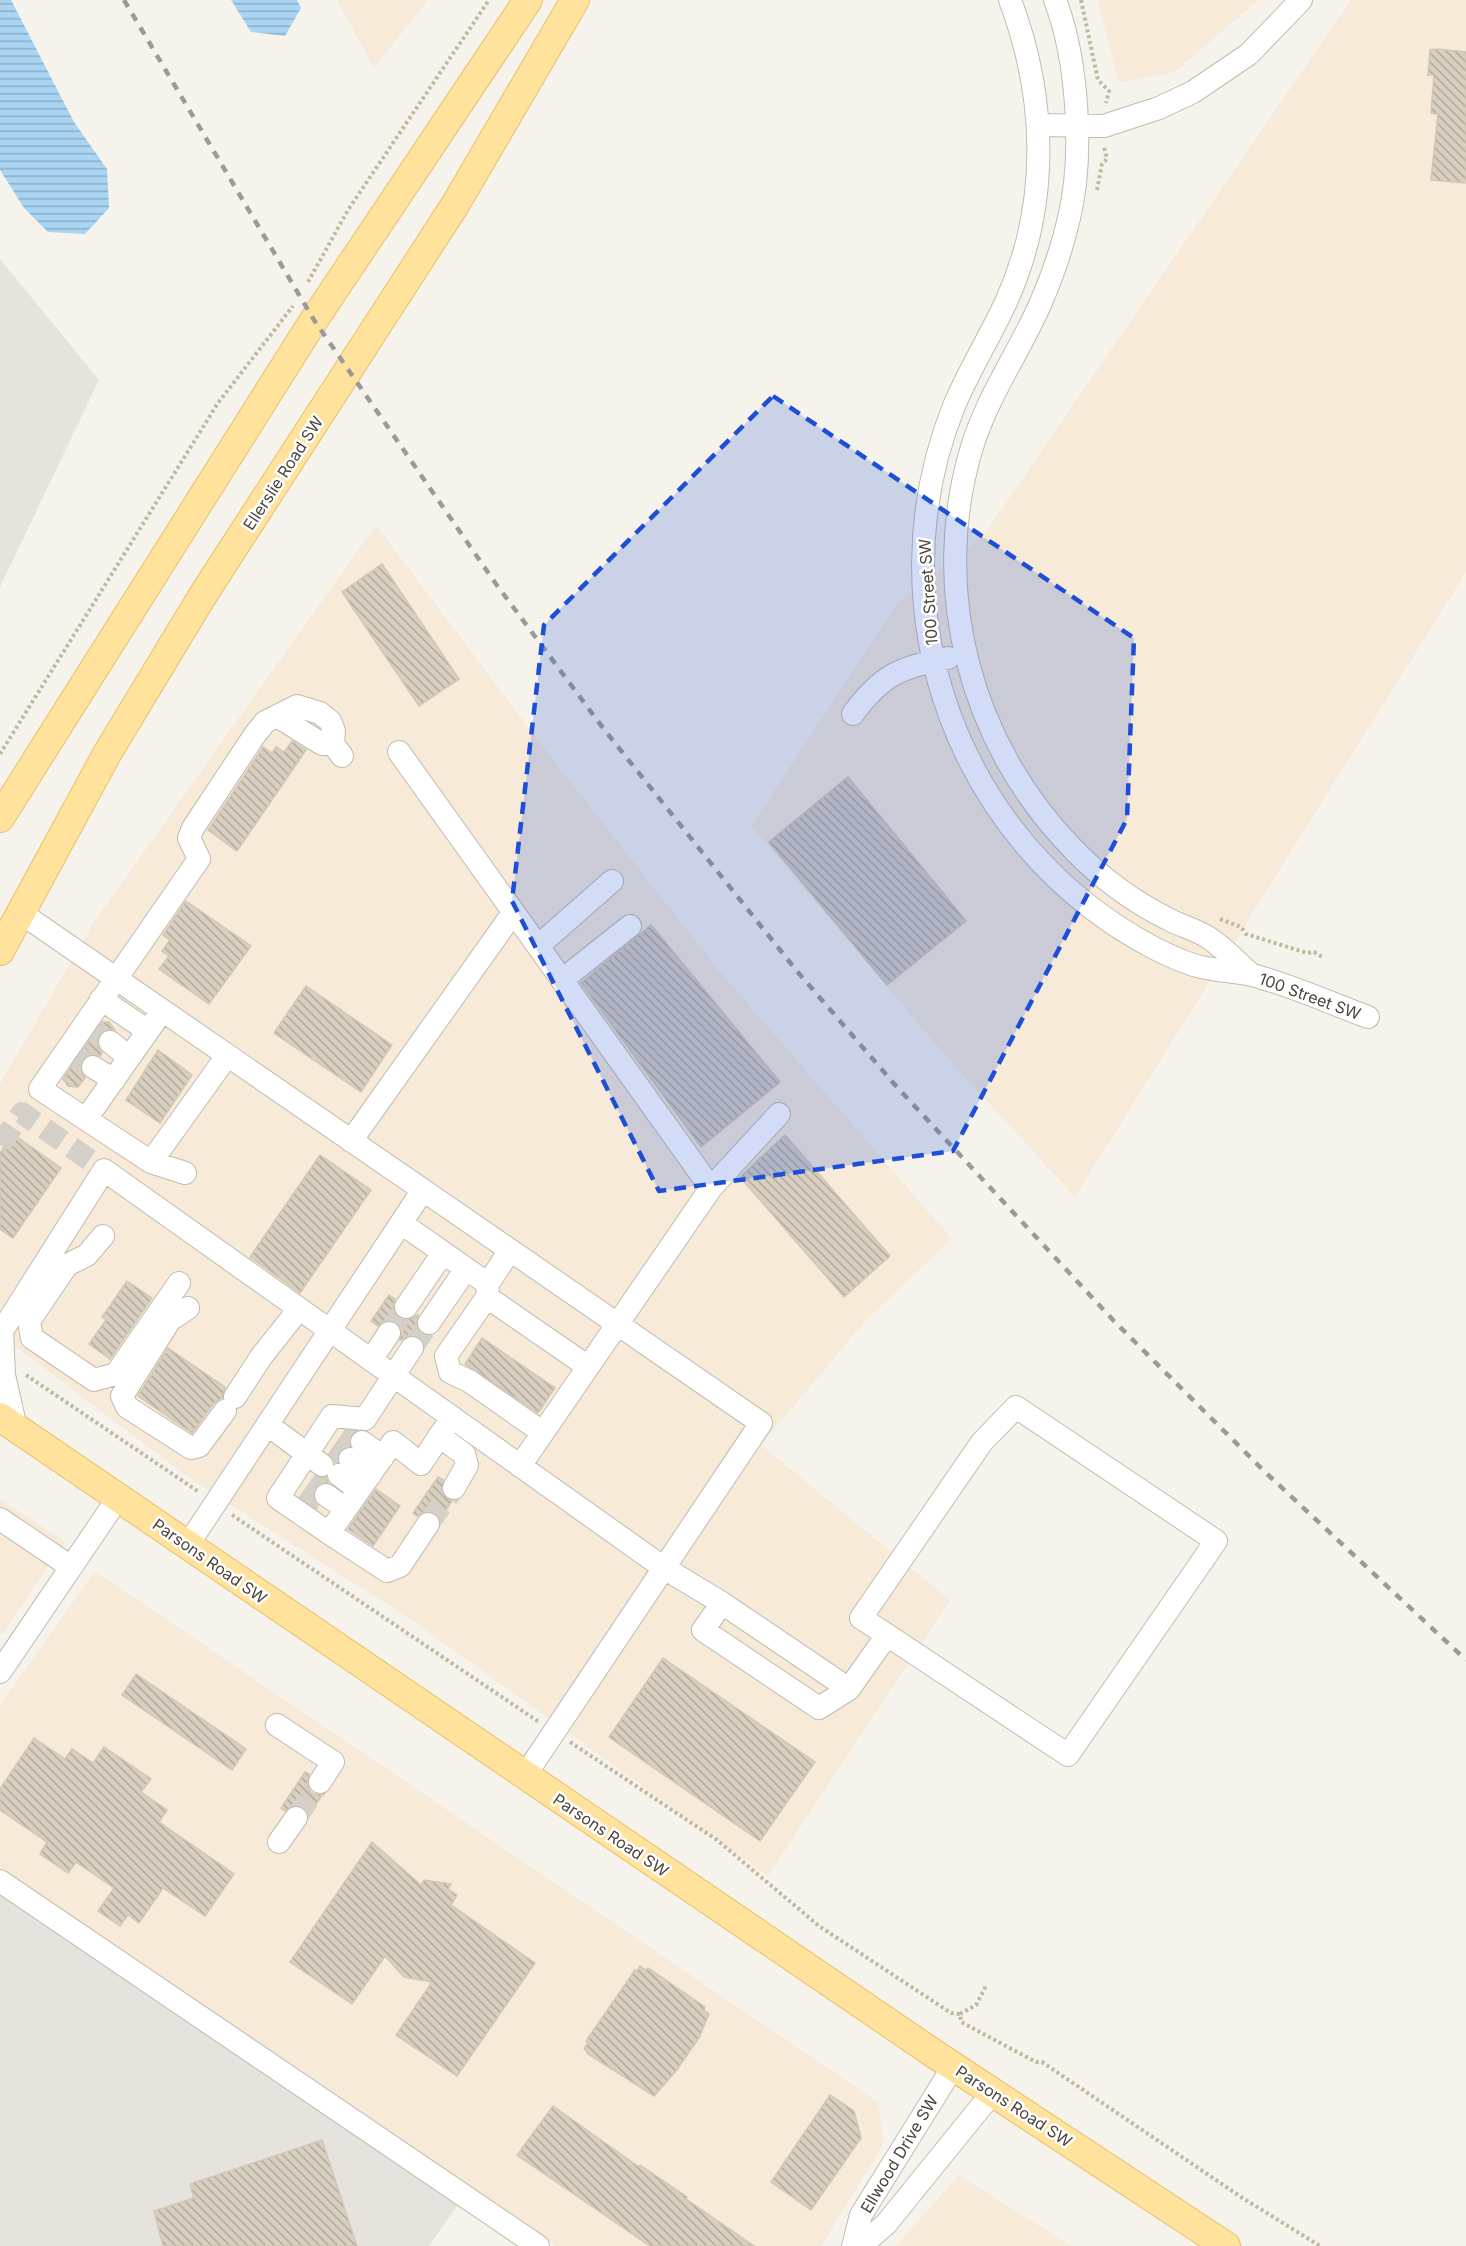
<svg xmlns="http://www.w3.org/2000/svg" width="1466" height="2246" font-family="Inter,sans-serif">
  <defs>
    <pattern id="water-rules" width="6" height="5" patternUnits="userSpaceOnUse" patternTransform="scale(1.5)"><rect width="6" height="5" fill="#a9d4f2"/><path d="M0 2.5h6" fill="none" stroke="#8caec5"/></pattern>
    <pattern id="building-back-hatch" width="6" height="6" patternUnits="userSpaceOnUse" patternTransform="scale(1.5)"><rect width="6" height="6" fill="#d8cfc1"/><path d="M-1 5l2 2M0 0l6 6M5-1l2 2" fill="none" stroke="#b1aa9e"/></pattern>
  </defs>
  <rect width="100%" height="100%" fill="#f6f3ec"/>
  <!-- commercial -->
  <path fill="#f7ead8" d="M337,0H428L374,68Z
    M1097,0H1258L1175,72L1119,82Z
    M1351,0H1466V572L1075,1197L949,1060L751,826L899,602L984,535Z
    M376,525L547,752L720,972L952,1239L866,1320L761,1445L950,1600L768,1876L410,1619L192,1480L0,1335V1084L94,922Z
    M0,1499L65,1542L0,1637Z
    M95,1571L879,2103L883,2145L821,2246H556L0,1866V1705Z
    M959,2175L1071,2246H896Z"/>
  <!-- industrial -->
  <path fill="#e6e2dd" d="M0,259L99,380L0,587Z
    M0,1890L459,2203L429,2246H0Z"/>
  <!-- water -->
  <path fill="url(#water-rules)" d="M0,0H11L74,122L107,169L109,208L85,234L48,232L24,208L0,170Z
    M231,0H297L301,8L285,36L251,32Z"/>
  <!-- building -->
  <path fill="url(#building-back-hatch)" stroke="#d3c7b4" stroke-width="1.5" d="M1437,49L1466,52V183L1431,180L1438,114L1431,113L1434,75H1428L1430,50Z
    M382,564L459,679L419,706L342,592Z
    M292,741L306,750L237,851L208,830L263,747L272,753L276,747L284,752Z
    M848,777L966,921L887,985L769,842Z
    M186,901L251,946L209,1004L159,969L169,956L162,951L170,940L163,935Z
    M651,925L780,1082L701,1147L581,983Z
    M306,986L392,1045L361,1092L274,1033Z
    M102,1022H109L115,1030L106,1029L99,1034L97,1046L102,1053L100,1056L87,1055L82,1059L80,1067L85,1078L78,1087L68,1086L63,1079Z
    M158,1050L192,1075L160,1123L126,1100Z
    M13,1134L61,1168L13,1238L0,1229V1153Z
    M785,1135L890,1256L844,1297L740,1177Z
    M320,1155L371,1190L300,1293L250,1257Z
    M127,1281L152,1298L110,1359L89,1344L106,1320L102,1317Z
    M389,1295L395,1299L393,1307L398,1318L406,1320L418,1315L417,1329L422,1334L430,1336L425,1344L420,1337L413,1335L400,1340L401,1328L396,1322L384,1321L378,1326L371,1321Z
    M482,1338L555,1388L538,1413L465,1364Z
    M168,1348L225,1387L222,1398L214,1403L192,1433L138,1396Z
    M345,1431L353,1432L349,1440V1446L339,1451L335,1462L329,1454Z
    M315,1476L326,1478L328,1482L315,1488L313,1494L317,1508L300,1497Z
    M438,1477L443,1480L442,1494L452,1501L440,1519L429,1511L417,1516L413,1513Z
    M376,1489L400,1506L373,1546L348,1529Z
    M663,1658L815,1762L760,1841L609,1737Z
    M136,1674L246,1749L232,1770L122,1695Z
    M34,1738L65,1759L72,1749L93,1763L104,1747L151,1779L141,1792L167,1810L159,1822L234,1874L205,1916L163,1888L139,1923L128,1915L120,1926L98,1911L114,1888L76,1862L68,1873L40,1854L47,1842L0,1810V1789Z
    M305,1772L309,1774L308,1789L313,1794L322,1795L309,1815L304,1807L298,1805L285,1811L281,1808Z
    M372,1842L421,1885L424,1880L451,1884L448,1889L457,1895L451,1905L535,1963L457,2076L396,2035L432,1982L404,1977L385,1956L352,2004L290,1962Z
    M640,1966L646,1970L648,1968L705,2007L704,2010L709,2014L699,2038L676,2071L654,2096L588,2054L584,2048L588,2043L586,2041L635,1970L637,1971Z
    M830,2095L854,2111L861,2138L811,2210L771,2182Z
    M553,2106L639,2167L640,2165L687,2197L686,2199L754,2246H650L517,2155Z
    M322,2140L357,2246H163L154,2211L194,2198L190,2184Z"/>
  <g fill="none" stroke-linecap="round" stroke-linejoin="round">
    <!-- minor-tunnel -->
    <path stroke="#d4d0c8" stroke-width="22" stroke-dasharray="22 11" stroke-linecap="butt" d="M94,1031L110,1042
      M77,1056L93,1067
      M0,1145L22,1113L104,1170
      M389,1333L406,1307
      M412,1348L429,1323
      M344,1431L362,1442
      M334,1448L350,1459
      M309,1484L326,1495
      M300,1497L317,1508
      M428,1524L454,1488
      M296,1818L320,1782"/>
    <defs>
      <path id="minor" d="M1010,0C1047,98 1050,205 1006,302C990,337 969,370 954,406C872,610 958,845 1154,948C1168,955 1186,964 1201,967C1218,971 1236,971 1252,975C1291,985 1330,1003 1368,1017
        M1055,0C1078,60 1084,156 1069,218C1062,249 1051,280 1038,309C1017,355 987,398 972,447C929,589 970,744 1073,849C1101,878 1132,901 1168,919C1181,926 1197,930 1209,938C1224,948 1238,963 1252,975
        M1039,125L1104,126L1159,108L1193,92L1249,54L1301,0
        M853,714C881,675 901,667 948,658
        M277,716L322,744H333
        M399,752L711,1188
        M21,913L761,1423L524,1777
        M538,946L612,881
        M562,980L630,926
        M101,999L148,1031
        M110,1042L129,1057
        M93,1067L114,1080
        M86,1119L162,1011
        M351,1141L513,913
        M151,1162L227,1056
        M185,1173L151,1162L40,1089L199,859L189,838L193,828L254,736L265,722L297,706L320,713L330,721L334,731L333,744L342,756
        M401,1223L488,1284L510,1250
        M103,1236L87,1255L67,1265L29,1321L32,1338L94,1380L116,1374L179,1283
        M488,1284L487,1297L446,1356L450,1372L469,1381L542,1432
        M487,1297L587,1366
        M406,1307L443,1253
        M188,1308L170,1320L122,1396L127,1407L191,1448L199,1446L225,1411
        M429,1323L466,1269
        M412,1348L365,1419L332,1416L278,1498L329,1533L393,1442L421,1464L452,1417
        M371,1360L389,1333
        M235,1397L261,1357L299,1309
        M268,1425L322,1465
        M16,1428L4,1375L2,1331L104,1170L664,1568L722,1603L849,1689L819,1708L703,1630L722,1603
        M439,1436L464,1454L467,1465L454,1488
        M362,1442L383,1457
        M350,1459L371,1474
        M520,1466L711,1188L779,1114
        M339,1475L359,1490
        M326,1495L346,1509
        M0,1519L71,1567
        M329,1533L387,1571L400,1566L428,1524
        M187,1546L423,1190
        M0,1672L118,1498
        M849,1689L887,1635L1068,1755L1216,1541L1016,1407L982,1442L861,1618L887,1635
        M277,1725L333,1762L320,1782
        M279,1842L296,1818
        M0,1881L538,2246
        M853,2246L861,2215L953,2067
        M861,2246L886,2224L993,2092"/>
      <path id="major" d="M0,818L314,320L528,0
        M0,951L108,752L203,595L455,205L575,0
        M0,1417L936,2055L1226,2246"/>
    </defs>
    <!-- minor casing -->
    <use href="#minor" stroke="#c2bbae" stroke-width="24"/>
    <!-- major casing -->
    <use href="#major" stroke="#e6c16a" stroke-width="30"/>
    <!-- path -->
    <path stroke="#c4b79f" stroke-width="4" stroke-dasharray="3 3" stroke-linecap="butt" d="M1081,0L1098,80L1109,91L1106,103
      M1097,190L1102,164L1107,159L1104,147
      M308,282L348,210L489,0
      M0,754L218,403L293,306
      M1220,919L1241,927L1246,934L1307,953L1314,952L1324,958
      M26,1375L199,1492
      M232,1515L539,1722
      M570,1742L717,1840L819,1926L951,2013L960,2014L961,2022L1036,2062H1042L1241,2197L1320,2246
      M960,2014L976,2005L986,1986"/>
    <!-- minor -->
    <use href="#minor" stroke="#fff" stroke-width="22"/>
    <!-- major -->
    <use href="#major" stroke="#ffe39c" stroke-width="28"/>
    <!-- rail -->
    <path stroke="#9a9a9a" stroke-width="4.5" stroke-dasharray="8 8" stroke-linecap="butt" d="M124,0L314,320L496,584L603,728L796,970L896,1086L1113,1320L1264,1471L1466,1660"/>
  </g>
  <!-- marked area -->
  <path fill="#1d4ed8" fill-opacity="0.2" stroke="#1d4ed8" stroke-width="4.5" stroke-dasharray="12 8" stroke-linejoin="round" d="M773,396L1134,638L1127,819L953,1151L659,1191L512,901L544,625Z"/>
  <g text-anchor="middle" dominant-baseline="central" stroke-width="5" stroke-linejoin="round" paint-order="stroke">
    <!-- street labels -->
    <g font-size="16" fill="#4b4439" stroke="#fff">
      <text transform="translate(283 473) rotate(-57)">Ellerslie Road SW</text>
      <text transform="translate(928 592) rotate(-94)">100 Street SW</text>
      <text transform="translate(1310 996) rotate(20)">100 Street SW</text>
      <text transform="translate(210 1561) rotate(35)">Parsons Road SW</text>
      <text transform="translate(611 1835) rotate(34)">Parsons Road SW</text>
      <text transform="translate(1014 2106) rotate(33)">Parsons Road SW</text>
      <text transform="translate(899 2154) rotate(-59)">Ellwood Drive SW</text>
    </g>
  </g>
</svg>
